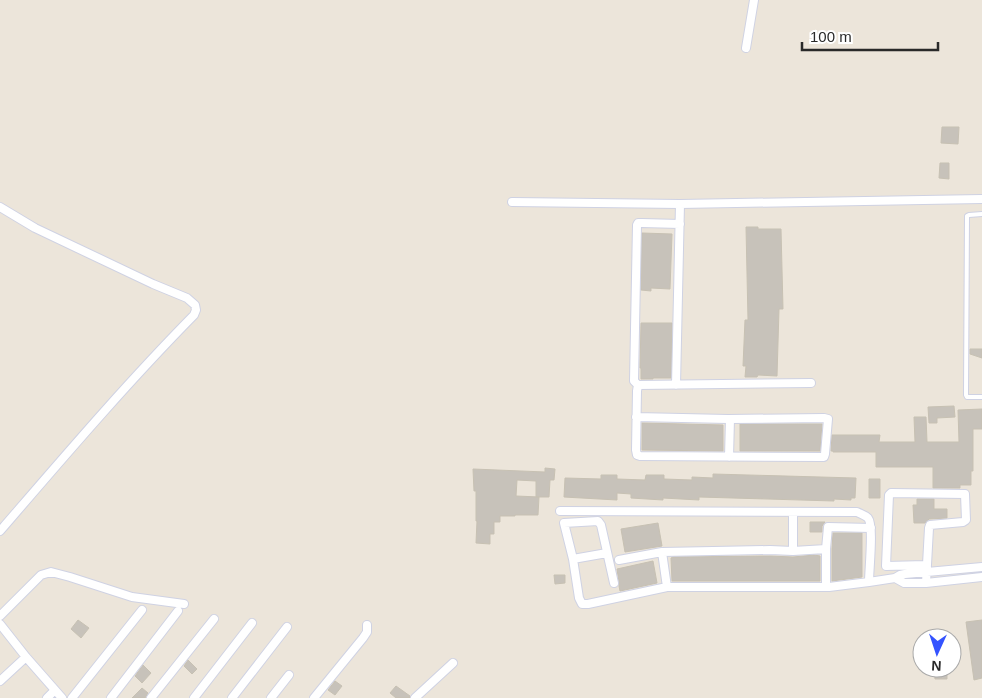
<svg xmlns="http://www.w3.org/2000/svg" width="982" height="698" font-family="Arial,sans-serif">
  <rect width="100%" height="100%" fill="#ece5da"/>
  <!-- building -->
  <path fill="#c7c2ba" stroke="#c7c1b3" d="M942,127H959L958,144L941,143Z
    M940,163H949V179L939,178Z
    M746,227H758V229H781L783,309H779L777,376L758,375L757,377H745L746,366H743L745,320H748Z
    M642,233L672,234L670,289L651,288V291L641,290Z
    M641,323H672L671,378H653V379H641V368H640Z
    M970,349H982V358L970,354Z
    M954,406L955,417L937,418V423H929L928,407Z
    M982,409V429H973V471H971V485H960V488H933V467H876V452H833V451H831L832,435H880L879,442H915L914,417H926L927,442H959L958,410Z
    M642,423L723,425V451L642,450Z
    M740,424H822L820,451H740Z
    M545,468L555,469L554,480H550L549,497H536V481L517,480L516,496L539,497L538,515H515V516H500V522H494V534H490V544L476,543L477,521H476V491H474L473,469L545,472Z
    M713,474L856,478L855,498H851V500L834,499V501L699,497V500L663,498V500L631,498V494L617,493V500L564,497L565,478L601,479V475H617V479L645,480L646,475H664V479L692,480V477L713,478Z
    M869,479H880V498H869Z
    M917,499H934V509H947V518L929,519L925,523H914L913,505H917Z
    M810,522H825L822,526V532H810Z
    M658,523L662,546L625,552L621,529Z
    M833,533H862V577L832,581V549Z
    M814,555L820,556V581H672L671,558L673,557L770,556L793,557Z
    M653,561L657,583L620,591L619,586V582L617,569Z
    M554,575H565V583L555,584Z
    M78,620L89,628L81,638L71,629Z
    M982,620V678L974,680L966,622Z
    M188,660L197,669L192,674L184,666Z
    M143,665L151,673L142,683L135,676Z
    M934,668H947V679H935Z
    M335,681L342,686L335,695L328,690Z
    M396,686L410,696V698H396L390,693Z
    M142,688L148,693L145,698H132Z"/>
  <g fill="none" stroke-linecap="round" stroke-linejoin="round">
    <defs>
      <path id="lane" d="M982,214L969,215L967,216L966,395L967,397H982"/>
      <path id="street" d="M746,48L754,0
        M512,202L680,204L982,199
        M0,207L35,228L153,284L187,298L195,305L196,310L194,315C126,384 63,458 0,531
        M638,385L634,381L637,225L638,223H642L680,224
        M676,385L680,204
        M636,417L728,419L824,418L828,419L825,454L824,457L640,456L637,455L636,450L637,391L638,385L811,383
        M729,457L730,419
        M560,511L857,512C861,514 865,515 868,518C874,525 869,570 869,582L895,578L900,575L905,574L982,567
        M826,549L828,527L871,528
        M793,551L826,549V587
        M662,552L770,550L793,551V512
        M573,559L607,553
        M619,560L662,552L667,587
        M926,565L886,566L889,495L891,493L965,494L966,520L963,522L930,525L929,528L926,583
        M895,578L904,583H926L982,577
        M614,583L601,525L598,521L564,523L573,559L579,598L582,604H588L667,587H829L869,582
        M0,616L41,575L51,572L70,577L132,597L184,604
        M0,624L26,657L62,698
        M0,681L26,657
        M47,698L55,690
        M72,698L142,610
        M111,698L178,611
        M151,698L214,619
        M194,698L252,623
        M232,698L287,627
        M271,698L289,675
        M314,698L363,638L367,632V625
        M415,698L453,663"/>
    </defs>
    <!-- lane casing -->
    <use href="#lane" stroke="#cfd2e3" stroke-width="6"/>
    <!-- street casing -->
    <use href="#street" stroke="#cfd2e3" stroke-width="10"/>
    <!-- lane -->
    <use href="#lane" stroke="#fff" stroke-width="4"/>
    <!-- street -->
    <use href="#street" stroke="#fff" stroke-width="8"/>
  </g>
  <!-- north arrow -->
  <g transform="translate(937 653) rotate(183)"><circle r="24" fill="#ffffff" stroke="#a9a9a9"/>
  <path d="M0-4L9 19L0 12L-9 19Z" fill="#3453ff"/>
  <text y="-8" font-size="14" font-weight="bold" text-anchor="middle" fill="#292929">N</text>
  </g>
  <!-- scale -->
  <path d="M802 42v8h136v-8" fill="none" stroke="#292929" stroke-width="2.5"/>
  <text x="810" y="42" font-size="15" fill="#292929" stroke="#ffffff" stroke-width="4" paint-order="stroke">100 m</text>
</svg>
